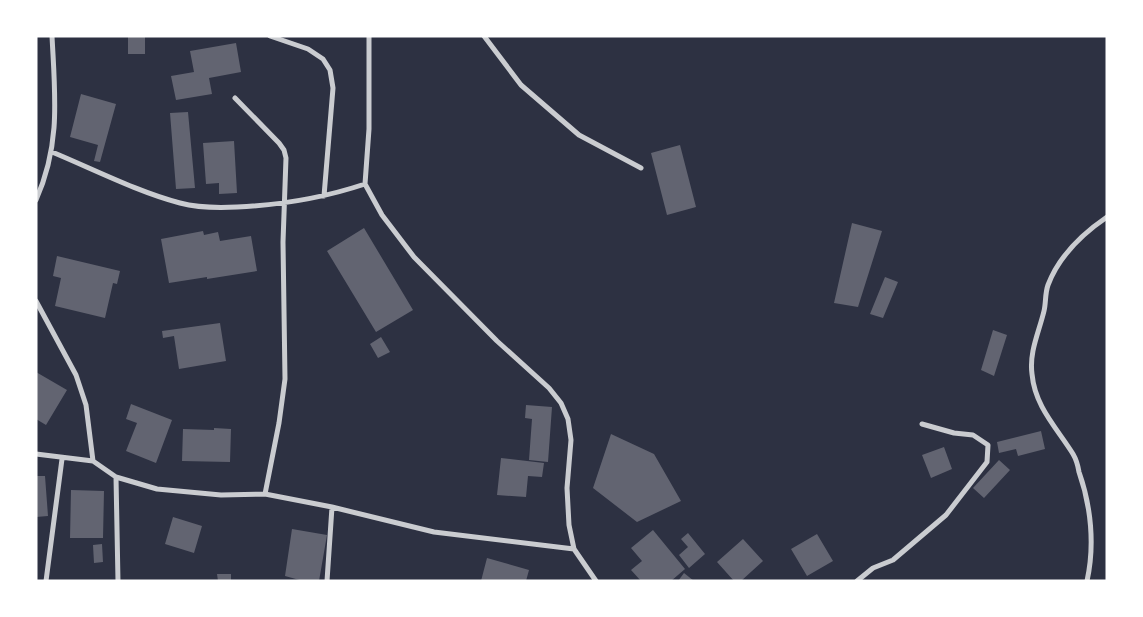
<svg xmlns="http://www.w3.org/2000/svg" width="1143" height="617" font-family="'Archivo Narrow',sans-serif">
  <rect width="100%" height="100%" fill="#2d3142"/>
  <!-- building -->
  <path fill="#626471" d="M128,36H145V54H128Z
    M236,43L241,72L209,78L212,94L176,100L171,76L194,72L190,51Z
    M81,94L116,104L100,162L94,161L98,145L70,137Z
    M188,112L195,188L176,189L170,113Z
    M234,141L237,193L219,194V183L206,184L203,143Z
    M680,145L696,207L667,215L651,153Z
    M852,223L882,231L858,307L834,303Z
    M364,228L413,310L376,332L327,251Z
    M203,231L204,235L218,232L220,241L251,236L257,271L207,279V277L169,283L161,239Z
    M57,256L120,271L117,284L113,283L105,318L55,306L61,278L53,276Z
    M885,277L898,282L883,318L870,314Z
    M220,323L226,361L179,369L174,336L163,338L162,331Z
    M993,330L1007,335L994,376L981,370Z
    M381,337L390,352L378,358L370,344Z
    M36,372L67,390L46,425L36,419Z
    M131,404L172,420L156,463L126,451L137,423L126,419Z
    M526,405L552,407L548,462L529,460L532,419L525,418Z
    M214,428L231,429L230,462L182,461L183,429L214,430Z
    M1041,431L1045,449L1018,456L1016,449L999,453L997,442Z
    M611,434L654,454L681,501L637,522L593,488Z
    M944,447L952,469L931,478L922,455Z
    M501,458L544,463L542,477L528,476L526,497L497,495Z
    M999,460L1010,470L984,498L973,488Z
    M36,476H45L48,516L36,517Z
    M71,490L104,491L103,538H70Z
    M173,517L202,526L194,553L165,544Z
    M292,529L327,535L319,581H303L285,576Z
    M653,530L685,569L671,581H641L631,570L642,561L631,548Z
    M688,533L705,554L689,568L679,555L688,547L681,539Z
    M817,534L833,561L807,576L791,549Z
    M743,539L763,561L741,581H734L717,562Z
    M102,544L103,562L94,563L93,545Z
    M487,558L529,570L526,581H481Z
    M684,573L694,581H678Z
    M217,574H231V581H218Z"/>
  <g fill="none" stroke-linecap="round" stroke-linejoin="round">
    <!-- minor -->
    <path stroke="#caccd0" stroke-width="5" d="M270,36L308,49L323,59L330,70L333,88L324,196
      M369,36V129L365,184L382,215L414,257L497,341L549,388L561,403L568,419L571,440L567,488L569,525L574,549L596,581
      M484,36L521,85L579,135L641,168
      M235,98L279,143L284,150L286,158L283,242L285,379L279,423L265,494
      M52,152C93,169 138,192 180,203C199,208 218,208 237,207C281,205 323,198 365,184
      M36,200C61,144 55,96 52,36
      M36,301L76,375L86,405L93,461
      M36,454L93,461L116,477L157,489L221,495L265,494L332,507L434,532L574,549
      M116,477L118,581
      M46,581L62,459
      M327,581L332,507
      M857,581L873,568L893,560L946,515L987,462L988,445L973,435L954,433L922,424
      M1087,581C1095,545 1091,506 1079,472C1078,466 1076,459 1073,454C1057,428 1035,407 1032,374C1029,352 1039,332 1044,311C1046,303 1045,293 1048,285C1059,256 1082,234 1107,217"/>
  </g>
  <!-- border -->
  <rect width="1143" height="617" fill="none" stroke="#ffffff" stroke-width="75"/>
</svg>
